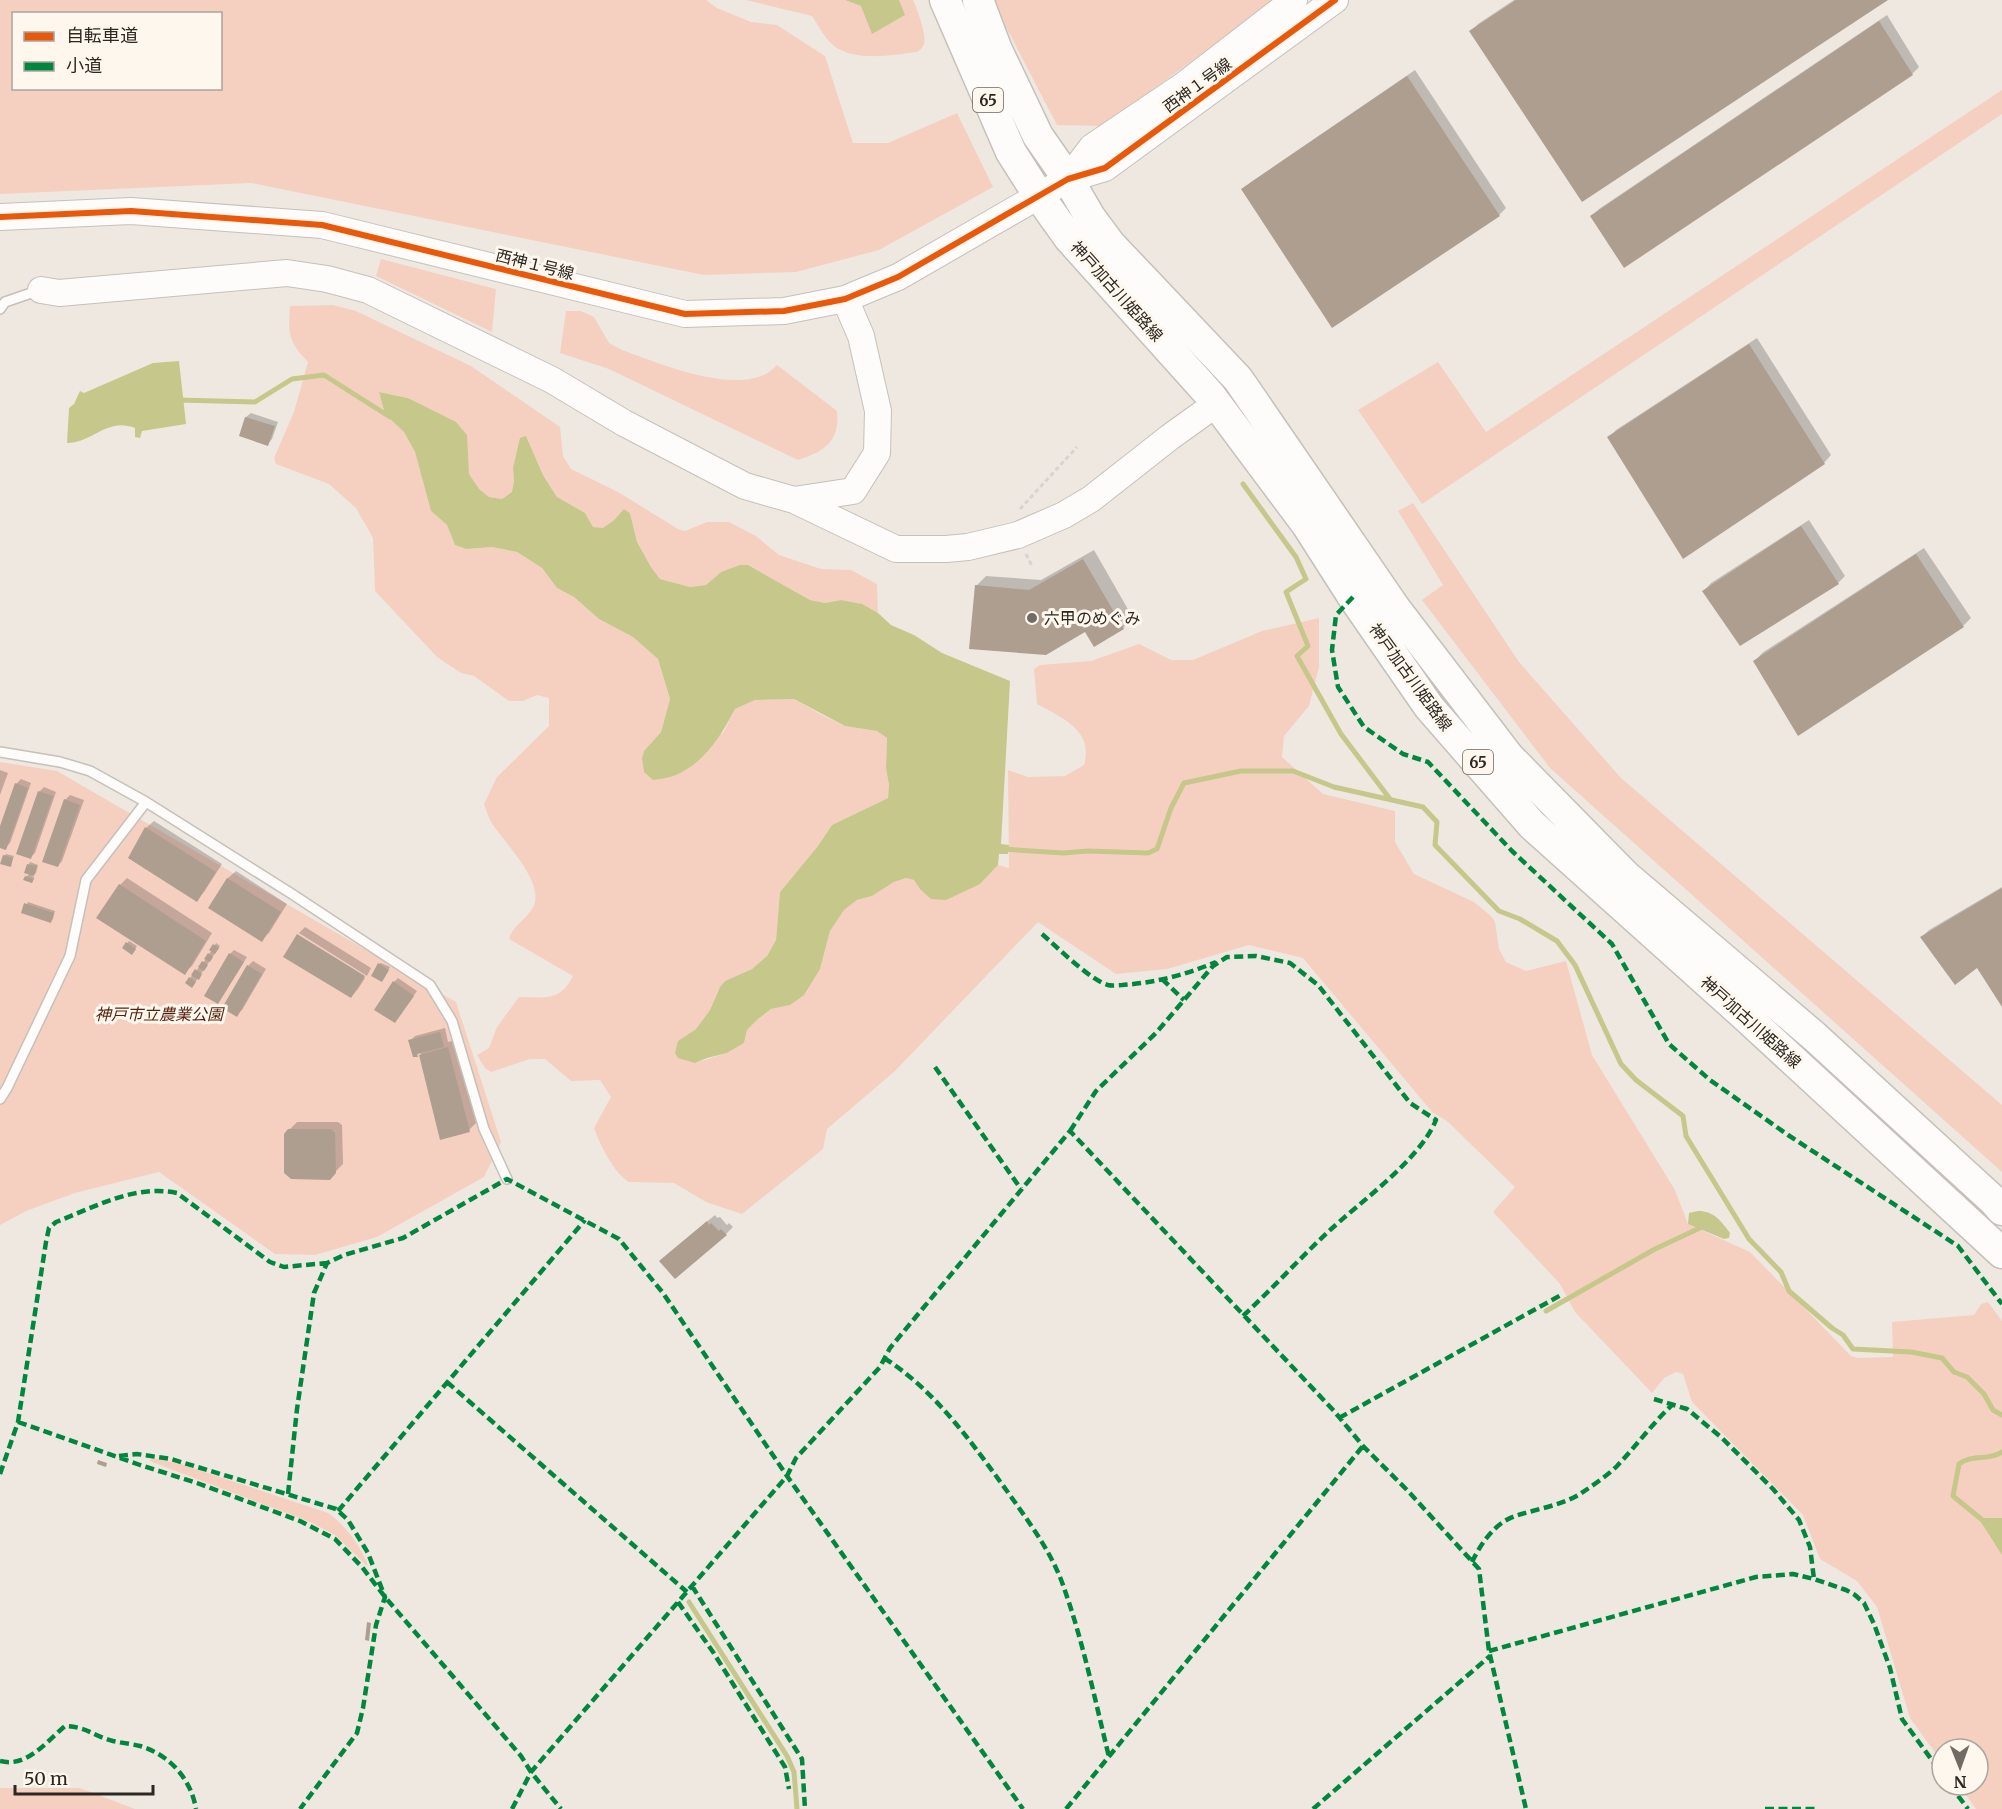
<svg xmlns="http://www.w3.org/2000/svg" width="2002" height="1809" font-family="Merriweather,'Noto Sans JP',serif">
  <rect width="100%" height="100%" fill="#efe8e0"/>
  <!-- green -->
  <path fill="#f5d0c1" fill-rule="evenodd" d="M0,0H706L717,8L751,22L777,25L825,56L853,143H888L957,113L993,187L879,250L796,272L704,275L251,183L0,194ZM14,14H220V88H14Z
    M746,0H845L861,6L904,15L899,0H913C917,8 927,36 924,44C922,49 921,49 917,52C892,55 856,62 834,46C825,39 818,25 812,16Z
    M992,0H1275L1103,126L1057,125Z
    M2002,90V114L1422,504L1358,410L1438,362L1486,432Z
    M381,259L496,289L492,332L376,276Z
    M333,305L356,311L471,366L560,427L563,456L571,469L618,492L678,529L685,531L707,522H729L756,536L779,555L821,569L851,570L877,584L878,613L861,604L841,600L825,603L810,600L748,565L721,572L706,585L690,587L660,579L651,567L637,542L630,513L624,509L614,520L602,529L593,527L585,513L558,498L543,475L526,436L513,468L514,481L513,492L502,499L489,497L478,489L469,474L467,455L409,398L379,392L385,414L404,432L415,452L431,511L447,525L455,545L466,549L492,547L517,552L542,568L557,588L574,597L599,619L633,637L658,659L670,699L661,732L644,751L642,758L723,733L735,709L755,700L794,699L822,715L845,726L877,731L887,738L886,768L889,785L888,798L832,825L818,846L780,892L776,940L767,956L752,969L725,981L720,987L710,1010L696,1029L678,1041L695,1063L727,1053L744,1043L747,1030L758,1019L771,1009L790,1005L820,969L830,931L844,910L857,900L872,896L894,882L906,878L914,880L920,889L980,884L998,865L1009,868L1008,770L1028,777L1065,776L1084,765C1094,730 1062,718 1037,704L1034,669L1040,665L1091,661L1139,644L1171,660H1193L1262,631L1319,618V667L1309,706L1284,736L1282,757L1323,794L1395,811V842L1414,874L1474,902L1491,916L1495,922L1499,949L1506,962L1526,971L1566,961L1592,1055L1675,1190L1688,1224L1750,1252L1851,1356L1858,1358L1893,1357L1892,1322L1974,1315L1981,1304L1988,1302L2002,1321V1518H1985L2002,1555V1809H1976L1959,1785H1978V1749H1942V1762L1910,1718L1877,1607L1857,1581L1820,1559L1803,1515L1692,1402L1683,1374L1676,1372L1664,1378L1652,1393L1575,1312L1560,1284L1493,1212L1515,1187L1447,1121L1433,1113L1303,958L1249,945L1167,969L1116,974L1038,922L895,1071L827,1129L823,1149L742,1214L706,1202L674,1183L629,1182C614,1173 600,1145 594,1128L611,1097L600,1080L571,1081L545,1059H530L491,1072L485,1068L477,1055L489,1048L497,1027L519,997C545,997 560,1002 573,976L509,939C513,924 532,916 535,902C540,877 504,842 491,822C488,816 486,810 484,804L497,777L549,726V698L537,695L523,701H509L474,676L461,673L437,657L375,591L373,538L356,508L329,484L276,464L274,458L294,412L308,362C288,341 288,334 290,306Z
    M566,311H581L594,317L609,343L622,350C659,363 746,401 777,365L837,411C840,441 825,451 798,460L609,369L560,353Z
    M1413,503L1519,662L1621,778L2002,1105V1172L1550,768L1422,600L1443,585L1398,511Z
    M0,762L57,771L456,1002L501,1142L484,1177L377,1237L315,1255L275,1254L159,1172L75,1193L26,1211L0,1225Z
    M152,1458L181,1464L328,1513C344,1523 363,1549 368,1566L366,1565L335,1535L310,1522L152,1462L150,1460Z
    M0,1788H80L135,1809H0Z"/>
  <!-- water -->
  <path fill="#c6c78a" d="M845,0H899L905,15L872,34L861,6Z
    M179,361L186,424L142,431L140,438L135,437V428C107,417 93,443 67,443L69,408L74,404L80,391L84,393L153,363Z
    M379,392L408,398L456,422L467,435L469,474L479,489L489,497L502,499L512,492L514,481L513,468L520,438L526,436L543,475L557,497L585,513L593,527L603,528L614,520L624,509L630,513L637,542L651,567L660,579L690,587L706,585L721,572L740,565H748L810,600L825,603L841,600L862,604L878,613L891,625L914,635L942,653L1010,681L1001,844L1009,845L1008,854H999L998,865L980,884L946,900L931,899L920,889L914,880L906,878L894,882L872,896L857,900L844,910L830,931L820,969L804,995L790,1005L771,1009L758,1019L747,1030L744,1043L727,1053L707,1058L695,1063L678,1058L675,1053L678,1041L696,1029L710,1010L720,987L725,981L752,969L767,956L776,940L780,892L818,846L832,825L888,798L889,785L886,768L887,738L877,731L845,726L794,699L755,700L735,709C721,736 705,762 676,775C669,778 660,779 653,780L644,772L642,758L644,751L661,732L670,699L658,659L633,637L599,619L574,597L557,588L542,568L517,552L492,547L466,549L455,545L447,525L431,511L415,452L404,432L385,414Z
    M1698,1211C1714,1211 1721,1221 1730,1233L1729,1238L1724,1239L1688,1224L1689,1213Z
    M1985,1518H2002V1555L1979,1519Z"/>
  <!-- shadow -->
  <path fill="#0003" d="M1514,0H1885L1471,31L1478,24Z
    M1887,15L1919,67L1912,74L1592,216L1599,209Z
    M1415,70L1506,208L1499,215L1243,189L1251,182Z
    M1757,338L1831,455L1824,463L1609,438L1616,430Z
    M251,413L278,422L272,439L268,444L241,435L246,417Z
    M1809,520L1845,576L1838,583L1704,591L1711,583Z
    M1924,548L1971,618L1964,625L1798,734L1755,661L1762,653Z
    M1094,550L1133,618L1123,628L976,586L986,576L1041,580Z
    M0,770L8,773L0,795Z
    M21,779L31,783L10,843L5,848L0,846V830L16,784Z
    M44,787L56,792L35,853L31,857L39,792Z
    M70,795L84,800L62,861L58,866L65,800Z
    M154,821L222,864L204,892L197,900L146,828Z
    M6,854L14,856L10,866L4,856Z
    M30,862L38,865L36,873L32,876L34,877V879L26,877L30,873L29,864Z
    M236,871L287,904L269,933L261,940L210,908L228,878Z
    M127,878L212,933L192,966L184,973L120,885Z
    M2002,887V1004L1977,965L1922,937L1929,930Z
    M28,902L55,911L53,919L51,921L23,912Z
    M305,927L371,968L367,976L299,933Z
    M297,936L365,978L358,989L351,997Z
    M129,941L137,946L134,951L124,948Z
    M216,943L220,946L194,984L190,978L206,959Z
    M234,950L247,957L218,1003L230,954Z
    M253,961L266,969L242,1010L237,1015L248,966Z
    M381,963L390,967L384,978L379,964Z
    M398,978L417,991L395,1021L394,982Z
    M445,1028L448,1042L455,1040L476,1123L469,1130L441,1138L420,1052L417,1055L410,1041L415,1036Z
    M297,1122H338L342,1125L343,1164L329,1178L285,1134Z
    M715,1215L717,1218L720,1217L727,1225L729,1223L733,1227L726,1234L668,1254Z"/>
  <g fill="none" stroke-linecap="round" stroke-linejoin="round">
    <!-- stream -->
    <path stroke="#c6c78a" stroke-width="5" d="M178,400L255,402L292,379L324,375L390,417
      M1243,484L1296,557L1306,579L1286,592L1308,646L1297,656L1341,734L1390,799
      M1001,849L1063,853L1088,851L1148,853L1157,849L1171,808L1184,783L1241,771H1293L1334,787L1423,807L1437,822L1435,845L1499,911L1520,919L1557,941L1575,965L1621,1064L1636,1080L1683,1116L1686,1136L1749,1239L1781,1272L1789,1291L1832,1328L1843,1335L1853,1349L1911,1352L1942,1358L1954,1372L1967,1377L1984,1394L1993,1410L2002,1415
      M1546,1311L1655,1249L1702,1227
      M1986,1523L1953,1496L1959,1464C1971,1454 1989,1461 2002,1452
      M689,1602L787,1756L794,1772L797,1809"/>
  </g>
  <!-- building -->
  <path fill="#ae9e90" d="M1516,0H1888L1582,202L1469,31Z
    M1879,21L1913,75L1624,268L1590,216Z
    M1407,76L1500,216L1332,328L1241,189Z
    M1749,344L1825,464L1683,559L1607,437Z
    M245,417L275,426L268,446L239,436Z
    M1801,526L1839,584L1740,646L1702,591Z
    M1916,554L1964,627L1798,736L1753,661Z
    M1083,559L1124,629L1094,647L1085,632L1046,655L969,649L975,585L1029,590Z
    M15,783L28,788L6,850L0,848V826Z
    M38,791L53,796L31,859L16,854Z
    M64,799L80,805L58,867L42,862Z
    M145,827L216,872L197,902L128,858Z
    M3,855L13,858L11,867L0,864Z
    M27,864L37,866L34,876L24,873Z
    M25,876L34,879L32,883L23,880Z
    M227,878L281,912L262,942L208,908Z
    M119,884L206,941L185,975L96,918Z
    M2002,888V1007L1977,968L1955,985L1920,937Z
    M24,903L54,913L51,923L21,913Z
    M297,934L365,976L351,998L283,957Z
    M126,942L136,949L132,955L122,948Z
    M213,944L219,948L215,954L209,950Z
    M208,953L213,957L210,962L204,959Z
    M229,953L244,962L218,1004L204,996Z
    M202,961L208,965L204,971L198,967Z
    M378,963L389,970L382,982L371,976Z
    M247,965L262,974L237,1017L222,1008Z
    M195,969L202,974L199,980L191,975Z
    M189,977L196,982L192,988L185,983Z
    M393,981L414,996L395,1023L374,1010Z
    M440,1032L444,1047L417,1054L418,1057H413L408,1040Z
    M448,1047L470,1132L440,1140L419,1055Z
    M288,1129H331L335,1133L336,1173L330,1180L291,1179L284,1173V1134Z
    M707,1221L709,1225L711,1223L719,1231L721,1229L727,1235L675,1279L659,1261Z
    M98,1460L107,1463L106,1467L97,1464Z
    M367,1622L371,1623L369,1641L365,1640Z"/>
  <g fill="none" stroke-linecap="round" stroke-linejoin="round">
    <defs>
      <path id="lane" d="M0,309L5,302L40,290
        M0,752L60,762L90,771L146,802L292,894L430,985L452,1021L484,1129L507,1179
        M0,1099L7,1088L70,956L86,880L146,802"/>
      <path id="secondary" d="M1068,179L1092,147L1184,85L1294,0
        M0,217L131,211L322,225L685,314L784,311L845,299L898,277L1068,179L1105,168L1335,0
        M41,290L59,293L287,273L327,279L368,290L552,380L624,423L745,486L794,500L896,549H946L968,547L1018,535L1064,515L1091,499L1170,437L1216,404
        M794,500L853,491L877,453L878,411L861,336L845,299"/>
      <path id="primary" d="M945,0L1011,152L1039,196L1069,238L1210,395L1307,525L1353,597L1429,707L1532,825L1744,1015L2002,1253
        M978,0L997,50L1038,136L1068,179L1090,217L1110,244L1238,379L1395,608L1509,757L1626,876L1814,1036L1994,1201L2002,1210"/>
    </defs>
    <!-- lane casing -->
    <use href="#lane" stroke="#c5c0ba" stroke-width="12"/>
    <!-- secondary casing -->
    <use href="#secondary" stroke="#c5c0ba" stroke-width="28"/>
    <!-- primary casing -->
    <use href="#primary" stroke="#c5c0ba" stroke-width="33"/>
    <!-- path -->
    <path stroke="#d6d4d2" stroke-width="3" stroke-dasharray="4.5 3" stroke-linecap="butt" d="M1020,509L1077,447
      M1026,554L1032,566"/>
    <!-- lane -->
    <use href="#lane" stroke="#fdfcfa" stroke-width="9"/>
    <!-- secondary -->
    <use href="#secondary" stroke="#fdfcfa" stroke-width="26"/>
    <!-- primary -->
    <use href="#primary" stroke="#fdfcfa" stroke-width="30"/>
    <!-- quiet -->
    <path stroke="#00873e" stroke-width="4.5" stroke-dasharray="9 4.5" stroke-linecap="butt" d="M1353,597L1336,615L1332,650L1338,687L1364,727L1403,754L1428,762L1512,851L1612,944L1669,1044L1710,1080L1788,1135L1958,1246L2002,1304
      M1042,934C1057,947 1090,980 1108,985C1112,986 1118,985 1122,985C1154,983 1185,975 1216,962
      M1162,979L1184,1000
      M935,1067L1021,1189
      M1070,1131L1096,1091L1156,1033L1213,966L1227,957L1256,956L1290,963L1318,985L1410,1103L1436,1120C1419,1161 1361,1201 1328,1232C1299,1259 1272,1289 1243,1316
      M884,1358C935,1390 972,1443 1007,1491C1028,1521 1051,1551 1063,1585C1083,1641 1095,1700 1109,1757
      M447,1382L687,1592
      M1654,1399L1687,1409L1722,1438L1773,1489L1799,1520L1810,1547L1814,1579
      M1339,1418L1561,1295
      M18,1422L140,1465L197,1483L300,1521L335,1539L362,1567L385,1597L521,1756L531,1772L561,1809
      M119,1456L137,1454L171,1459L336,1509L348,1520L368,1553L385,1597L376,1625L363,1708L357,1733L300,1809
      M0,1474L18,1422L46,1242L49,1228L56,1222C95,1207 135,1184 177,1193L270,1262L284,1267L327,1263
      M288,1494L297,1409L314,1293L327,1263L344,1255L403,1238L507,1179L619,1239L663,1293L787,1476L1023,1809
      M338,1511L585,1220
      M1472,1562C1481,1543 1495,1523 1515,1516C1536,1509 1560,1506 1580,1494C1592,1486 1607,1476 1617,1466C1636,1446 1652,1424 1672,1405
      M692,1586L802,1759L805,1809
      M678,1602L713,1652L785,1767L789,1789
      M1489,1651L1756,1577L1793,1574L1814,1579L1846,1590L1855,1595L1864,1603L1874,1624L1890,1668L1902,1719L1942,1774
      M0,1761C27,1768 46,1742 65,1726C88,1727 93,1736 113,1741C122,1743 132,1744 140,1746C170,1755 191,1779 196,1809
      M1950,1785L1968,1809
      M512,1809L531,1772L787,1476L796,1458L880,1367L890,1348L1070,1131L1334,1411L1363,1446L1408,1491L1479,1569L1489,1651L1526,1809
      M1066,1809L1363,1446
      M1313,1809L1490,1656
      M1765,1809H1818"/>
    <defs>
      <path id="cycleway" d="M0,217L131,211L322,225L685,314L784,311L845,299L898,277L1068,179L1105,168L1335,0"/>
    </defs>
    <!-- cycleway casing -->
    <use href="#cycleway" stroke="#fef7ee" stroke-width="10"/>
    <!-- cycleway -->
    <use href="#cycleway" stroke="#e8590c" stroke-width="6"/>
  </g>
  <!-- markers -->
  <circle fill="#706b64" stroke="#fef7ee" stroke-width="2" cx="1032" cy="618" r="6"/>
  <g text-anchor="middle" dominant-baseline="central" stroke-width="6" stroke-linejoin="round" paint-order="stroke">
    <!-- shield labels -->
    <g fill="#fef7ee" stroke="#6a655e" stroke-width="1.5">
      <rect x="973" y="88" width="30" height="24" rx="4.5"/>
      <rect x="1463" y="750" width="30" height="24" rx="4.5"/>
    </g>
    <g font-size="15" font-weight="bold" fill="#2b2721">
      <text x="988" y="100">65</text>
      <text x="1478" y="762">65</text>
    </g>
    <!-- street labels -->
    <g font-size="16" fill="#2b2721" stroke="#fef7ee">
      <text transform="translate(1197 85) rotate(-36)">西神１号線</text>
      <text transform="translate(535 264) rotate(14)">西神１号線</text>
      <text transform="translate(1117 291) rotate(48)">神戸加古川姫路線</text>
      <text transform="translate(1411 677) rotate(54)">神戸加古川姫路線</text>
      <text transform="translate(1751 1022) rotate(42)">神戸加古川姫路線</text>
    </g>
    <!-- poi labels -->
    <g font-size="16" fill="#2b2721" stroke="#fef7ee" text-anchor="start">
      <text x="1044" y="618">六甲のめぐみ</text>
    </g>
    <!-- park labels -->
    <g font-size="16" font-style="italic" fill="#531f0c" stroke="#fef7ee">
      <text x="159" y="1014">神戸市立農業公園</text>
    </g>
  </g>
  <!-- legend -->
  <rect x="12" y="12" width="210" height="78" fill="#fef7ee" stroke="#aaa49c" stroke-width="1.5"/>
  <rect x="24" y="32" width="30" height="9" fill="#e8590c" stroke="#aaa49c" stroke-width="1.5"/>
  <text x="66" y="42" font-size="18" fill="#2b2721">自転車道</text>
  <rect x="24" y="62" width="30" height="9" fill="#00873e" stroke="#aaa49c" stroke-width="1.5"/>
  <text x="66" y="72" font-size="18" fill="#2b2721">小道</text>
  <!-- north arrow -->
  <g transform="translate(1960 1767) rotate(179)"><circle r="28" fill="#fef7ee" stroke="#aaa49c" stroke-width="1.5"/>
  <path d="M0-4.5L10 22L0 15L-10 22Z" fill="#706b64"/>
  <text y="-9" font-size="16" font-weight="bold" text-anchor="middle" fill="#2b2721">N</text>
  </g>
  <!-- scale -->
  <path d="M15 1785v9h138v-9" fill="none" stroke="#2b2721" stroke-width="3"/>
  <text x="24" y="1785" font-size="18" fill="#2b2721" stroke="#fef7ee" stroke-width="4.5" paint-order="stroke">50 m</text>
</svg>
